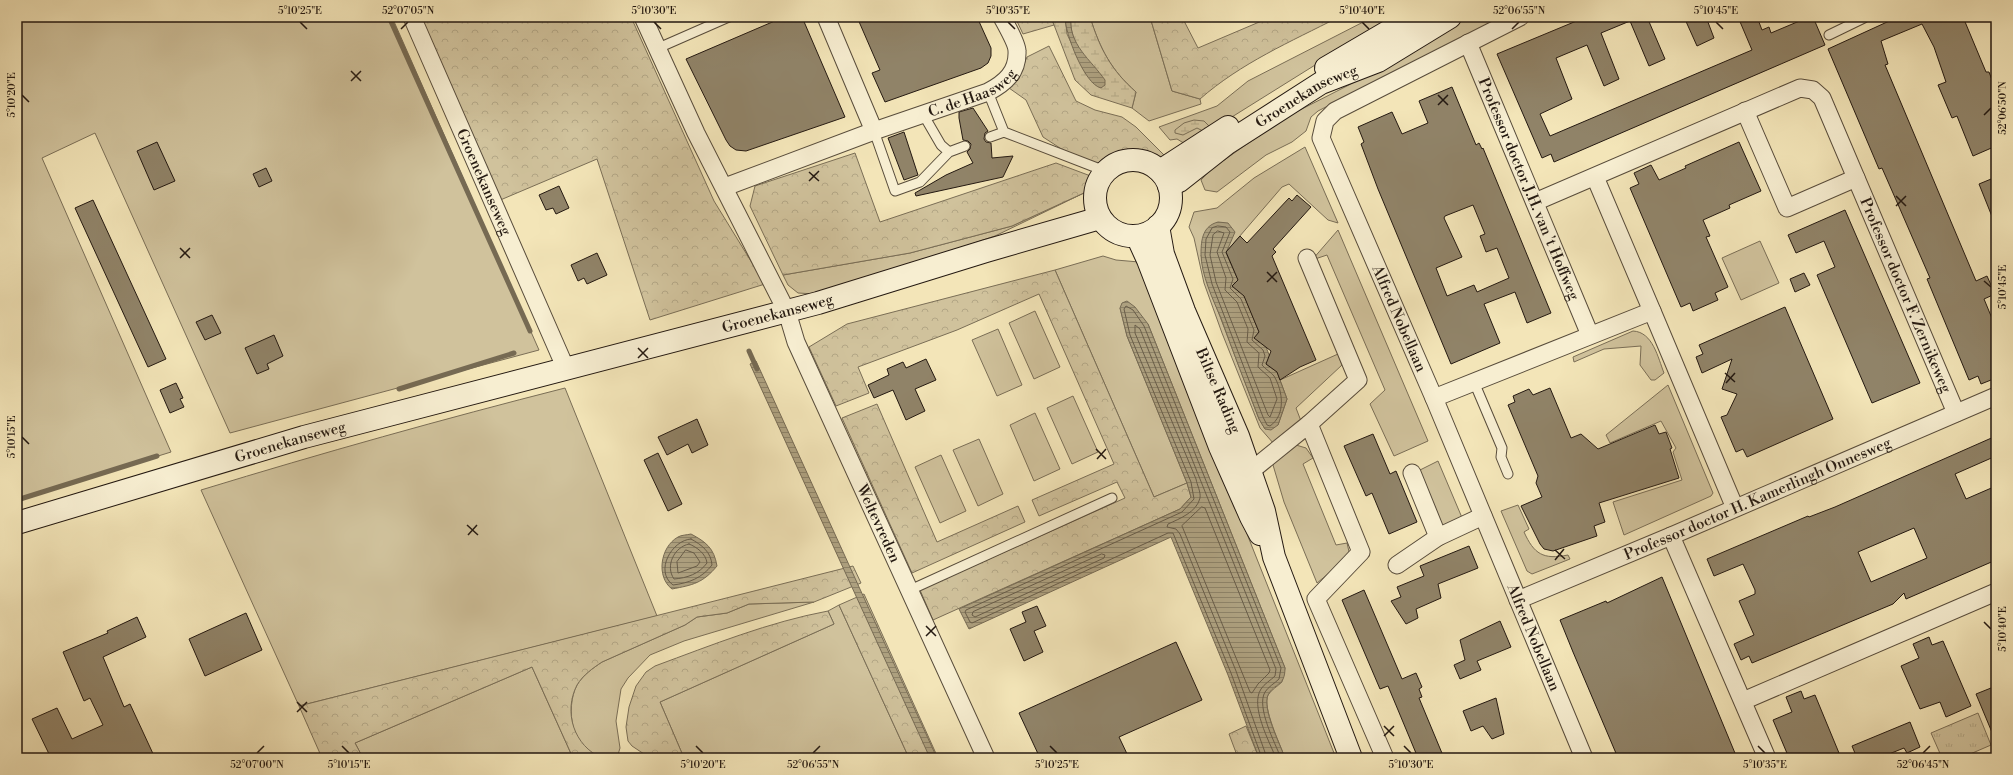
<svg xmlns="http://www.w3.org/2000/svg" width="2013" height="775" font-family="'Libre Bodoni',serif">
  <defs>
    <pattern id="forest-crowns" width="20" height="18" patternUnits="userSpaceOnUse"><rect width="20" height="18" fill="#d0c29c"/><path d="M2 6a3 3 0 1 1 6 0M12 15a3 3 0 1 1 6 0" fill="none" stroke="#b2a685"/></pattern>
    <pattern id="wetland-marsh" width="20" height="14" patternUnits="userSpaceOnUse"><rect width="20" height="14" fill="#d0c29c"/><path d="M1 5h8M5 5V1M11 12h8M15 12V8" fill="none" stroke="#b2a685"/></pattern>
    <pattern id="park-tufts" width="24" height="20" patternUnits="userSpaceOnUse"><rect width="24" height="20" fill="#d0c29c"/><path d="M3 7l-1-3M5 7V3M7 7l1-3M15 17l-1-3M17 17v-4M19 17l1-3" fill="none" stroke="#b2a685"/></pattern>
    <pattern id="water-rules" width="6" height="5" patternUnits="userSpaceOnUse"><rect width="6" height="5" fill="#ada07f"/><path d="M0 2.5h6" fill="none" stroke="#8d8267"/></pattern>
  </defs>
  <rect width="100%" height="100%" fill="#f3e5b8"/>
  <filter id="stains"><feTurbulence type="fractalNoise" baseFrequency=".005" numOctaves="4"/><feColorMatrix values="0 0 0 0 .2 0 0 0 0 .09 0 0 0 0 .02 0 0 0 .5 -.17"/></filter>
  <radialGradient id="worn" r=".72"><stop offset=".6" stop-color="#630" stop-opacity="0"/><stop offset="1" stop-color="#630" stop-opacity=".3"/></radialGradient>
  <!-- green -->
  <path fill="#d0c29c" stroke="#7a6e56" d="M17,17H392L539,350L230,433L95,133L42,158L171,452L17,500Z
    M1090,17H1150L1172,91L1200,99L1201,104L1149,121L1132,108L1136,92C1111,70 1100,49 1090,17Z
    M1373,17H1392L1187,145L1177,139L1170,140L1159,127L1217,106L1248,81Z
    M1467,17H1502L1318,111L1311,117L1306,131L1292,142L1266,155L1217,192L1205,190L1201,180L1210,170L1247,144L1294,113L1390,64Z
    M1305,147L1338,223L1328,220L1289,184L1282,187L1227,251L1201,255L1208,285L1259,419L1265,429L1278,425L1287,399L1280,380L1338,354L1342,365L1296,408L1301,421L1274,444L1260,428L1222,333L1204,283L1194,238L1189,227L1194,212L1217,208L1254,178Z
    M1086,192L995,236L861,281L815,294L798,293L788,285L783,275L910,253L1012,226Z
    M1338,230L1428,441L1394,456L1370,404L1385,390L1327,255L1312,260Z
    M1760,241L1779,283L1741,300L1722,258Z
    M1103,256L1116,260L1139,262L1336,758H1285C1280,744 1262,707 1268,695C1271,690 1278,686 1282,682L1285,668L1148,324L1120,308L1127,336L1187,483L1154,497L1055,270Z
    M1035,311L1060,367L1034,379L1009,323Z
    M998,329L1022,385L997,396L972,340Z
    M1633,331C1653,332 1658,358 1664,373L1655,380H1651L1640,365L1641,346L1604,349L1574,362L1573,357Z
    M1668,385L1713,493L1711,496L1624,535L1613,502L1682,480L1673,452L1676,448L1661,421L1610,443L1606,435Z
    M565,388L657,616L299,706L201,490C322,453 443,419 565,388Z
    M1073,396L1098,452L1072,464L1047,408Z
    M1035,413L1060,469L1034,481L1010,425Z
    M979,439L1003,494L978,506L953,450Z
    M1296,445L1306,448L1313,458L1303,464L1336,545L1347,543L1350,556L1317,583L1284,502L1273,465L1281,455Z
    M941,455L966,511L940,523L915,467Z
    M1438,461L1463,520L1443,528L1416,472Z
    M1518,505L1529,529L1524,532C1534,554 1543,560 1568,555L1570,559L1532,574L1527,571L1501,511Z
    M814,602L684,641L650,655L628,678L621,689L616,721L620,748L617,758C613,758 607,759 602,758C571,752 565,708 577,685C583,675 593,668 602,662L685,625L697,617L727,613L749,604Z
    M839,605L909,758H684L660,702L834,624L828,611Z
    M532,667L573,758H363L355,743Z"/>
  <!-- forest -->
  <path fill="url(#forest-crowns)" stroke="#7a6e56" d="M417,17H631L714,201L765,284L650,320L597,159L498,201Z
    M1015,17H1051L1054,25L1023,34Z
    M1150,17H1182L1198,48L1271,17H1339C1290,42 1241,63 1200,99L1172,91Z
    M1049,46L1076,101L1095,110L1122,117L1136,127L1166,157L1152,158L1141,153L1120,154L1103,166L1063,150L1043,137L1026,100L1009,88L1019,76L1027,57Z
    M855,153L880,222L1056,163L1096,178L1086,192L1012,226L910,253L783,275L750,206L755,186Z
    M1055,270L1154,497L1187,483L1191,497L1180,509L933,620L920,590L1125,498L1117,482L1039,516L1032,500L1114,464L1039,294L957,330L858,367L869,393L836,406L809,347L847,324Z
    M877,404L937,542L1018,506L1025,522L912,573L842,418Z
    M853,566L861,583L814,602L749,604L727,613L697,617L685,625L602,662C593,668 583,675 577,685C563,712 574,746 602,758H573L532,667L355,743L363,758H322L299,706Z
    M864,594L938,758H909L839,605Z
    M828,611L834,624L660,702L684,758H650L632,746L628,741L626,727L629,707L636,686L646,672L655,666C712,645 769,622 828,611Z
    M1246,726L1259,758H1238L1229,734Z"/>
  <!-- wetland -->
  <path fill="url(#wetland-marsh)" stroke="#7a6e56" d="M1051,17H1065L1067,34L1084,70L1102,76C1086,62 1068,39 1071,17H1090C1100,49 1111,70 1136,92L1132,108L1091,95L1075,80Z
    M1194,120L1204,121L1209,126L1203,131L1197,128L1183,135L1175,133V130L1184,123Z"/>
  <!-- park -->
  <path fill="url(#park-tufts)" stroke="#7a6e56" d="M1978,713L1991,745L1961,758H1942L1931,733Z"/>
  <!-- water -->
  <path fill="url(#water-rules)" stroke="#766a53" d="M1065,17H1071C1068,44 1091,60 1105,80V85L1101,88C1084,84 1065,33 1065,17Z
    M1218,222L1228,223L1235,232L1226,253L1238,280L1233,287L1244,295L1259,332L1255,338L1266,347L1270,357L1266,364L1277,372L1287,399L1278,425L1271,430L1265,429L1259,419C1246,385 1233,352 1221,318C1213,300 1201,274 1201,254C1201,239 1203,226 1218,222Z
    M1127,301L1135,307L1148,324L1285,668C1285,687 1275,682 1268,695C1262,709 1280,744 1285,758H1259L1228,675L1171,537L969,629L959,609L1180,509L1191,497L1187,483L1127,336L1120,308L1122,303Z
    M756,361L937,758H930L750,364Z
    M691,534C706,542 714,548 717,566C703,583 693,585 672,589C656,577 660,547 678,537C681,535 687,535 691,534Z"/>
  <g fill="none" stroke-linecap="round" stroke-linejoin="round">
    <!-- shore -->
    <path stroke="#685c48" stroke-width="1" d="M1218,226L1226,227L1230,232L1222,252L1233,279L1230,288L1241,299L1254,330L1252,340L1263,350L1265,356L1262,365C1266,370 1271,372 1274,376C1283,391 1286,415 1270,426L1267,425L1263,417L1212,284L1205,255L1206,239L1212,228Z
      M1218,231L1224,233L1217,252L1226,278L1225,290L1237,302L1248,329L1247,342L1259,353L1258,367L1270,378L1277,399L1270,417L1268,415L1216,282L1210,255L1213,235Z
      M1202,507L1205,508L1270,670L1269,673L1258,684L1252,693L1250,692L1182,526Z
      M691,539C702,545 711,552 712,565C702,578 689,583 673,585C654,571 672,540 691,539Z
      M689,544C697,547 706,554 707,563C699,574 687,578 674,579C665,566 674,547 689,544Z
      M686,550L694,553L700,562L697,566L678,573L677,562Z
      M1102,554L1105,555L1104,558L975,617L972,615L973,612Z
      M1262,758L1231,673L1173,533H1168L972,623L970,622L965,612L966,610L1182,512L1194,499L1191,482L1130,335L1124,309L1126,306L1133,310L1144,326L1281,668L1279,679C1275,683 1268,687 1265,692C1256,707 1275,743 1281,758
      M1267,758L1236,671L1180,534L1176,529L1167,527L1168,524C1179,519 1197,512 1200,498C1201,492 1197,485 1196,479L1135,333V325L1140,329L1276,669L1275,676C1271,680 1264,684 1261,689C1250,706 1269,741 1276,758"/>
    <!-- stream -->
    <path stroke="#766a53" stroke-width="5" d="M389,17L530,331
      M749,351L757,369
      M399,389L514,353
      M17,500L157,456"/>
  </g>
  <!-- building -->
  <path fill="#908368" stroke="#241911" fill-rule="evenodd" d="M784,17H802L845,117L746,151L736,150L730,146L726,140L686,59Z
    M857,17H977L991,48V56L988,63L981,68L885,102L872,73L880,70Z
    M1586,17H1647L1665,59L1649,66L1630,21L1601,33L1619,79L1604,86L1587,45L1556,58L1572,99L1540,114L1550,136L1752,50L1738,17H1757L1762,30L1769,27L1771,33L1809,17H1813L1825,45L1554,162L1551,154L1542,158L1497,54Z
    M1684,17H1706L1714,38L1697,46Z
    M1898,17H1963L1986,72H1989L1994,85L1992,86L1996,96V146L1973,156L1957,116L1952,118L1938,85L1946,82L1934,47L1922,24L1881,41L1888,64L1885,65L1976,281L1987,276L1995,294L1984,299L1996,328V378L1981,384L1978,376L1969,380L1927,279L1930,278L1900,209L1882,168L1879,169L1828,49Z
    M1452,87L1476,145L1479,143L1482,149L1483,148L1551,313L1527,323L1515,292L1484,304L1500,343L1451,364L1378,189L1361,144L1364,142L1358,127L1392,112L1402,134L1428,123L1419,101ZM1473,205L1485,234L1480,236L1486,252L1497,248L1509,278L1477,292L1474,285L1447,296L1436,268L1462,257L1444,218L1445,216Z
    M973,108L988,131L985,133L984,139L986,142L991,143L992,158L1013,156L1003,177L916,196L915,193L946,175L973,163L967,152L970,149L971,144L968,141L963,140L959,118V112Z
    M904,132L918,175L904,180L888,138Z
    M157,142L175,181L154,190L137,151Z
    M1739,142L1761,191L1729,205L1730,208L1703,220L1710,236L1706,237L1728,287L1715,293L1718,300L1693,311L1690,303L1681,307L1630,188L1639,184L1634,173L1651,165L1659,180L1686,168L1685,166Z
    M266,168L272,181L259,187L253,174Z
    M1996,177V224H1995L1979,184Z
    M559,186L569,208L556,214L553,208L546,210L539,195Z
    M1297,195L1311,207L1273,249L1276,252L1272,256L1316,360L1300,367L1280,380L1277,372L1266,364L1271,351L1254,338L1259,332L1244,296L1232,286L1238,280L1226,252L1240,236L1247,243L1289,198L1292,201Z
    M93,200L166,359L148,367L75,208Z
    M1845,210L1920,383L1872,403L1817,275L1835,267L1824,241L1796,253L1788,235Z
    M597,253L607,275L587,284L584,278L578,281L571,265Z
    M1804,273L1810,285L1795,292L1790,279Z
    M1785,307L1833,419L1747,457L1743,449L1736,452L1721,417L1727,415L1737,394L1722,389L1732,359L1702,373L1696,357L1703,354L1699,345Z
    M212,315L221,333L205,340L196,322Z
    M274,335L283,356L267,364L269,369L257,374L245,348Z
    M926,359L936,380L915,389L925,411L906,420L893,390L874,398L868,385L889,375L887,369L903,362L906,368Z
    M176,383L183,398L180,399L184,407L170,413L160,390Z
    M1550,388L1571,438L1581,434L1598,449L1655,425L1659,434L1666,432L1672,448L1670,449L1679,478L1599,503L1605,522L1594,526L1597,536L1553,551L1544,549L1540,544L1521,506L1542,497L1536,483L1538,476L1508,405L1515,402L1513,396L1529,389L1533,395Z
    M697,419L708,445L692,453L688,444L667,455L658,437Z
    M1373,434L1390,474L1396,471L1417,522L1389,534L1372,493L1366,496L1344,446Z
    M1996,436V456L1955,474L1966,499L1996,486V560L1906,599L1904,593L1893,604L1752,663L1749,656L1741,660L1734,644L1754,635L1739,601L1755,594V590L1743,564L1714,576L1707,559L1808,516L1809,517L1835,507ZM1914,528L1927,558L1871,582L1858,552Z
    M658,453L682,504L668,511L644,460Z
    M1469,546L1478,568L1438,584L1441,598L1416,609L1418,618L1406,624L1391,601L1401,597L1397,587L1424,576L1420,566Z
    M1662,577L1686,635L1737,758H1618L1573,652L1560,620L1606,601L1607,603Z
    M1364,590L1402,679L1416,673L1422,687L1419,689L1422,697L1419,698L1444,758H1418L1388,686L1380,689L1342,600Z
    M1037,606L1046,626L1034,631L1043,652L1024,661L1010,629L1026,622L1022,612Z
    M246,613L262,650L205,676L189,639Z
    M137,617L146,637L103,657L124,707L130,704L155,758H51L32,719L57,708L72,739L103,725L90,698L84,701L63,652L108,633L107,631Z
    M1500,621L1511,647L1477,661L1481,670L1460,679L1454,665L1465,660L1460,640Z
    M1929,637L1932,645L1943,641L1971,706L1946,717L1940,702L1920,709L1901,666L1919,658L1913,644Z
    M1176,642L1202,700L1119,737L1129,758H1040L1019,713Z
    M1996,686V742L1976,694Z
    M1801,691L1804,699L1815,695L1839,753L1827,758H1789L1773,720L1792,712L1786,697Z
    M1496,698L1504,734L1492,739L1483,726L1471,731L1463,711Z
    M1910,722L1920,747L1907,753L1904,748L1879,758H1857L1852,746Z"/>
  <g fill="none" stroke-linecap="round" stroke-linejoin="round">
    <defs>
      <path id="lane" d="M1829,35L1864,18V17
        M656,49L729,17
        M988,92L1004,132
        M923,114L941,145L949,152
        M874,131L895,191L920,182L949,152L965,146
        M990,137L1004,132L1105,171
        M1474,382L1502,448L1501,457L1508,474
        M910,590L1112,498"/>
      <g id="street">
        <path id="s1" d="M412,17L566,369"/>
        <path id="s2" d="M643,17L696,133L787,312L796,342L986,758"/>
        <path d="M826,17L874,131"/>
        <path id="s3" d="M1520,17L1335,111L1325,121L1321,138L1434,398L1584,758"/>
        <path id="s4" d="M1468,43L1590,335"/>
        <path d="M1745,111L1787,208L1856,178"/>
        <path d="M1595,177L1652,311"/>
        <path id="s5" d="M725,187L874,131L988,92C1005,83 1018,72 1017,51C1017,43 1006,25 1002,17"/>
        <path id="s6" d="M1535,202L1800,88L1813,90L1822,98L1956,413"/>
        <path d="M1307,258L1358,380L1309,424"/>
        <path d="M1434,398L1652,311L1735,508"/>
        <path d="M1412,473L1438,537"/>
        <path d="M1241,479L1309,424L1361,552L1316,599L1385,758"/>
        <path d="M1671,536L1767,758"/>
        <path d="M1397,565L1438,537L1483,516"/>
        <path id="s7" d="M1518,600L1671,536L1996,396"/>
        <path d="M1743,701L1996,592"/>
      </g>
      <g id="secondary">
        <path d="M1326,68L1413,17"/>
        <circle cx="1133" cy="198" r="38"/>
        <path d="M1160,171L1228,127"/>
        <path id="s8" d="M1169,186L1179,181L1226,144L1321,83L1378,61L1450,17"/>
        <path id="s9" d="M1158,226L1163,254L1184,311L1238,436L1264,511L1274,557L1351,758"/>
        <path d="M1137,236L1148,260L1220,447L1251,517L1260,534"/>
        <path id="s10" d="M17,523L304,437L818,303L986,251L1100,218"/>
      </g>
    </defs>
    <!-- lane casing -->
    <use href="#lane" stroke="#584c3b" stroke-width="11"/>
    <!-- street casing -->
    <use href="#street" stroke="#584c3b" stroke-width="19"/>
    <!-- secondary casing -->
    <use href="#secondary" stroke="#241911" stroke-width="24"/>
    <!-- lane -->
    <use href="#lane" stroke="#f7eed1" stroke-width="9"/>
    <!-- street -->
    <use href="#street" stroke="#f7eed1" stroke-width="17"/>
    <!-- secondary -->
    <use href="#secondary" stroke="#f7eed1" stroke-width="22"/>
  </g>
  <!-- ticks -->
  <path fill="none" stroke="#241911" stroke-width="1.5" d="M300,22L307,29M654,22L661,29M1008,22L1015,29M1362,22L1369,29M1716,22L1723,29M401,29L408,22M1512,29L1519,22M351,71L361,81M351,81L361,71M22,95L29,102M1438,95L1448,105M1438,105L1448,95M1984,115L1991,108M809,172L819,181M809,181L819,171M1896,196L1906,206M1896,206L1906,196M180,248L190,258M180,258L190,248M1267,272L1277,282M1984,281L1991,287M1267,282L1277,272M638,348L648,358M638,358L648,348M1725,373L1735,382M1726,383L1735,373M22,437L29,444M1096,449L1106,459M1097,459L1106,449M467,525L478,535M468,535L477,525M1555,550L1565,559M1555,560L1564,549M1984,622L1991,629M926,626L936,636M926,636L936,626M297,702L307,712M297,712L307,702M1384,726L1394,736M1384,736L1394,726M342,746L349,753M696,746L703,753M1050,746L1057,753M1404,746L1411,753M1758,746L1765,753M257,753L264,746M813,753L820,746M1923,753L1930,746"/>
  <g text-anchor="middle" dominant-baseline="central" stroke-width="3" stroke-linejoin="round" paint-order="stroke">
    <!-- street labels -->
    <g font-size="15" fill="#241911" stroke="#f7eed1">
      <text stroke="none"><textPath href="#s5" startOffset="265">C. de Haasweg</textPath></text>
      <text stroke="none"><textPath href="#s8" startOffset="165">Groenekanseweg</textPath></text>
      <text stroke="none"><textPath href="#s1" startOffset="180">Groenekanseweg</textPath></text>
      <text stroke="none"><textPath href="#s4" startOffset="158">Professor doctor J.H. van 't Hoffweg</textPath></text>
      <text stroke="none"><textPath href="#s6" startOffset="528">Professor doctor F. Zernikeweg</textPath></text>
      <text stroke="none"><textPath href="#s10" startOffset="789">Groenekanseweg</textPath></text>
      <text stroke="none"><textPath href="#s3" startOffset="436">Alfred Nobellaan</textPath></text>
      <text stroke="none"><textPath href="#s9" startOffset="176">Biltse Rading</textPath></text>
      <text stroke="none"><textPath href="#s10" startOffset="285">Groenekanseweg</textPath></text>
      <text stroke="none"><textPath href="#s7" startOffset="260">Professor doctor H. Kamerlingh Onnesweg</textPath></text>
      <text stroke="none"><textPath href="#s2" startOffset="559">Weltevreden</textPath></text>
      <text stroke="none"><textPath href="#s3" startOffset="782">Alfred Nobellaan</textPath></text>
    </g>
  </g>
  <!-- margin -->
  <rect width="2013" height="775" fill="none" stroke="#f3e5b8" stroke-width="44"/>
  <rect x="22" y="22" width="1969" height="731" fill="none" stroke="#241911" stroke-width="1.5"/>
  <g font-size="10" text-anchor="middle" fill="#241911">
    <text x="300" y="14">5°10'25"E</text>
    <text x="408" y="14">52°07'05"N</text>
    <text x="654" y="14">5°10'30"E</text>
    <text x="1008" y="14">5°10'35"E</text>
    <text x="1362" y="14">5°10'40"E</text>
    <text x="1519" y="14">52°06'55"N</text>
    <text x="1716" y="14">5°10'45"E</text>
    <text transform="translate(11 95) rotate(-90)" y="4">5°10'20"E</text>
    <text transform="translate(2002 108) rotate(-90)" y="4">52°06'50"N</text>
    <text transform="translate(2002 287) rotate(-90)" y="4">5°10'45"E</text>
    <text transform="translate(11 437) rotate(-90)" y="4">5°10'15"E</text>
    <text transform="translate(2002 629) rotate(-90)" y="4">5°10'40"E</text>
    <text x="257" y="768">52°07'00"N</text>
    <text x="349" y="768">5°10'15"E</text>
    <text x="703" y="768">5°10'20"E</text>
    <text x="813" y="768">52°06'55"N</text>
    <text x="1057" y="768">5°10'25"E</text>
    <text x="1411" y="768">5°10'30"E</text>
    <text x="1765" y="768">5°10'35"E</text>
    <text x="1923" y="768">52°06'45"N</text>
  </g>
  <rect width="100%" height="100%" filter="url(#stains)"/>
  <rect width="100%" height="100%" fill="url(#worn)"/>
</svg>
